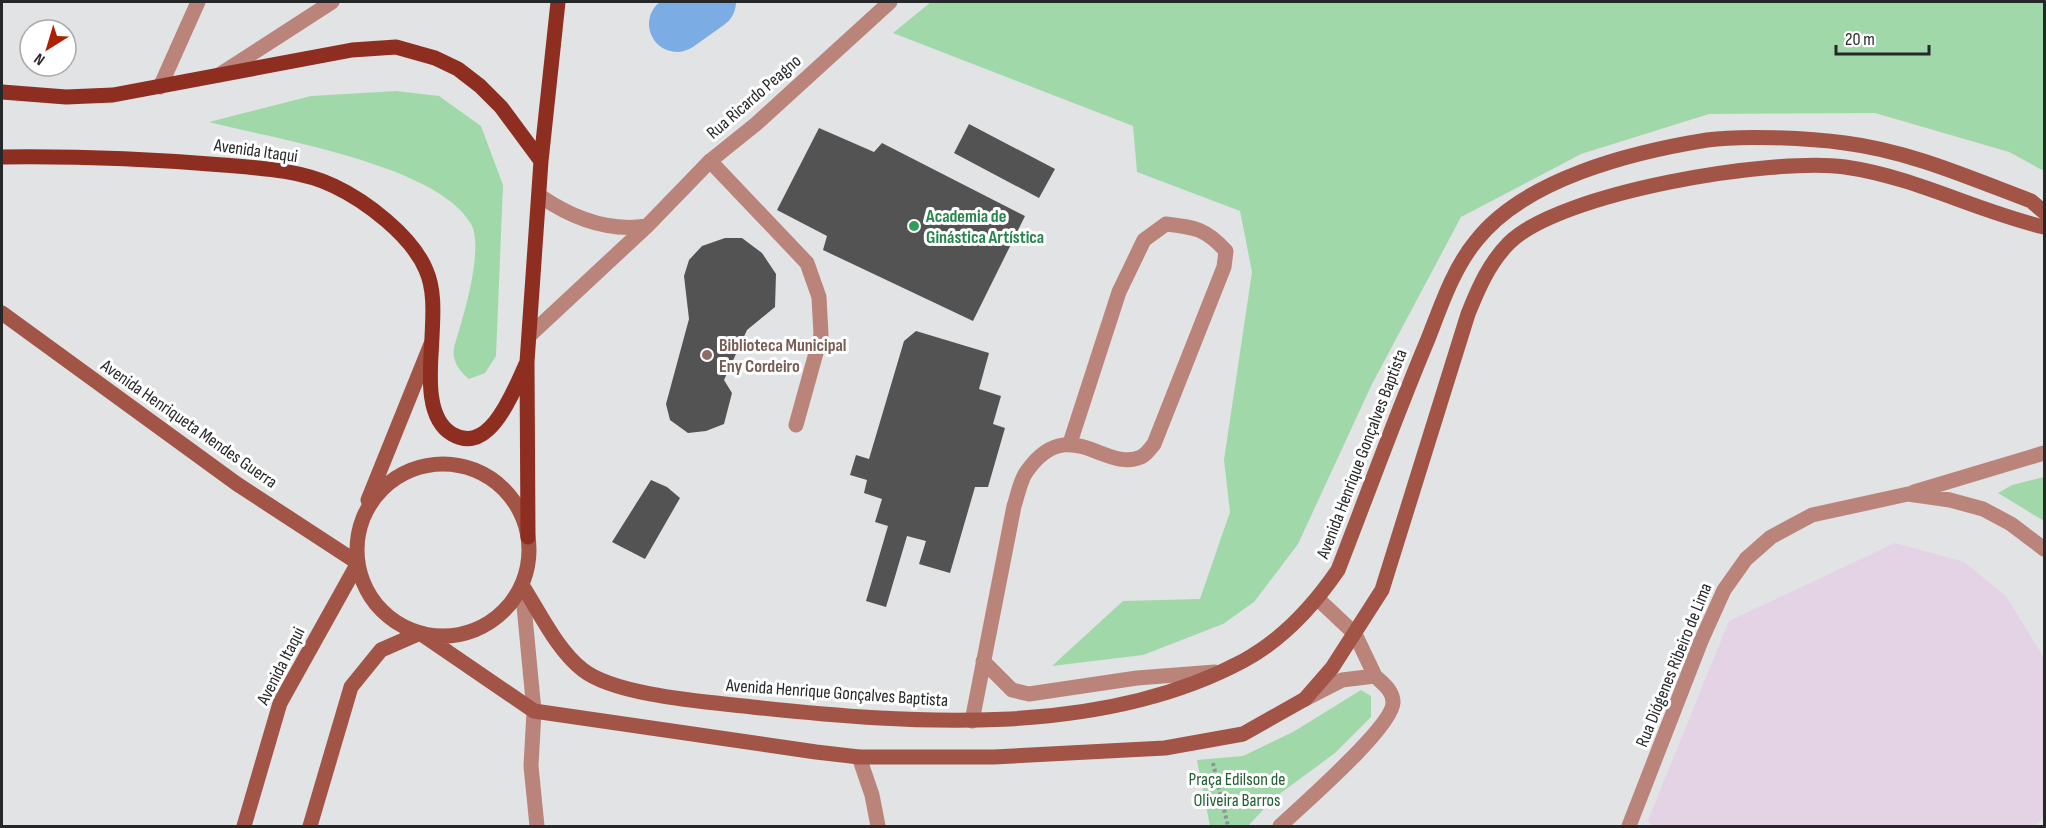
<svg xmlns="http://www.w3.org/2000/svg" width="2046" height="828" font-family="'Sofia Sans Condensed',sans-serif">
  <rect width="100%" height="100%" fill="#e1e3e5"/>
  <!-- education -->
  <path fill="#e4d3e4" d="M1895,543L1964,562L2006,596L2044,658V818L2034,826H1652L1648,820L1729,621Z"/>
  <!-- green -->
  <path fill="#a1d8aa" d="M931,2H2044V171L2009,152L1875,113L1709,114L1581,154L1461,217L1371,386L1298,544L1254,602L1223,624L1143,655L1052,666L1123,601L1200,599L1230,512L1224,460L1252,272L1240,211L1137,172L1133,126L893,33Z
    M396,91L439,96L481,126L503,185L496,356L485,373L469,379C462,373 456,367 454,357C452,349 458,335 460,327C467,304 483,245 471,224C438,165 274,139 209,122L311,96Z
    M2044,477V521L1998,493L2012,485Z
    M1361,690L1371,696V717L1335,753L1274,798L1248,826H1210L1197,760L1243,756L1293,732Z"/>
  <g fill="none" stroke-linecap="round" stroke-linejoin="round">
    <!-- river -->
    <path stroke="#7bace3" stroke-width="56" d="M677,24L708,2"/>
  </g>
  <!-- building -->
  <path fill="#545354" d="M969,124L1055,169L1039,198L954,153Z
    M819,128L874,152L882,143L1025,216L973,321L823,250L827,236L777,210Z
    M725,238H742L762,253L776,274L775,307L747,330L724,380L732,393L724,424L706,431L688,433L670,420L666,404L689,319L684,276L689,260L702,246Z
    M916,331L989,353L979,389L1001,396L993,424L1005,428L988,487H975L950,573L919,564L926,541L907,536L886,607L866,601L888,526L875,522L882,499L864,493L867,480L850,475L856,455L869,459L904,341Z
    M651,480L667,487L680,498L645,559L612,542Z"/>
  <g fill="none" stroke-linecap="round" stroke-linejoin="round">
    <!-- path -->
    <path stroke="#919294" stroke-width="4" stroke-dasharray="3 3" stroke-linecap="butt" d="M1213,763L1228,826"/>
    <!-- service -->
    <path stroke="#bb847a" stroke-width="15" d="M219,75L332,2
      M160,87L198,2
      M710,161L807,263L819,297L821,335L796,425
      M983,661L1012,690L1029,694L1137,678L1215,672
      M972,721L1014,506C1018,495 1020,480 1027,471C1069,412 1105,473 1141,457C1146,455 1150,449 1154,444L1224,267L1226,251C1206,229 1195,227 1166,224L1144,240L1119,292L1070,443"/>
    <!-- minor -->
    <path stroke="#bb847a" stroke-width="15" d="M1914,492L2044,453
      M522,585L534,711L531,766L537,826
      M1318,599L1355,634L1375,676
      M859,757L872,795L878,826
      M1280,826C1301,806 1394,726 1393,702C1393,690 1382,683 1375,676L1342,680L1305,699
      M1629,826L1701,641L1724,590L1746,559L1771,537L1812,515L1908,494L1950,500L1983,509L2011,524L2044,549"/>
    <!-- tertiary -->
    <path stroke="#bb847a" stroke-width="15" d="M540,196C572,218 608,232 647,226
      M530,335L647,226L710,161L756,124L890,2"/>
    <!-- secondary -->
    <path stroke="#a25447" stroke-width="15" d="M2,313L237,484L358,563L280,703L244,826
      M357 550a86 86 0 1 1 172 0a86 86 0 1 1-172 0Z
      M368,500L431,344
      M522,585C540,613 557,650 583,670C616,696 710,702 752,707C910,724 1099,738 1243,661C1282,640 1314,605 1338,570C1368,493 1396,415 1428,339C1441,306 1453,269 1476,241C1524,179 1632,152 1707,140C1742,135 1809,138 1845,143C1909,151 1970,178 2031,201L2044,212
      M310,826L351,687L381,650L420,633L534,711L816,752L859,757H994L1165,748L1243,734L1305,699L1332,668L1382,590L1468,314C1478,289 1489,263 1509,243C1560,192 1773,157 1845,167C1915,177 1976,211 2044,227"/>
    <!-- primary -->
    <path stroke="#8e2e21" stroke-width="15" d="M2,92L66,97L113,95L352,50L396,47L435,58L458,69L480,86L501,107L541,161
      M2,157C76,156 149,159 223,165C259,168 301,170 334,186C366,201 412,236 426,270C435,290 433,315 432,337C431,365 423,417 452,434C491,457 515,387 527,362
      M528,537L527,362L541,161L558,2"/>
  </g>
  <!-- markers -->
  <circle fill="#2e9e5b" stroke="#fff" stroke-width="2" cx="914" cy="226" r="6"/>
  <circle fill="#8d6e63" stroke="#fff" stroke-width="2" cx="707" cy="355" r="6"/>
  <g text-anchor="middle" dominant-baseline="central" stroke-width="6" stroke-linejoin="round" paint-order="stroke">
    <!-- street labels -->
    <g font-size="18" fill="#262728" stroke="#fff">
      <text transform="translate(754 97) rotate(-41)">Rua Ricardo Peagno</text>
      <text transform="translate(256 151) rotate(8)">Avenida Itaqui</text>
      <text transform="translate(189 424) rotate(35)">Avenida Henriqueta Mendes Guerra</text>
      <text transform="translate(1362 454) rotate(-69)">Avenida Henrique Gonçalves Baptista</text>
      <text transform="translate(1674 665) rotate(-68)">Rua Diógenes Ribeiro de Lima</text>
      <text transform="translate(281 666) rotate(-63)">Avenida Itaqui</text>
      <text transform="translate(837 693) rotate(4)">Avenida Henrique Gonçalves Baptista</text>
    </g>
    <!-- leisure labels -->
    <g font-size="18" font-weight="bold" fill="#27864d" stroke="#fff" text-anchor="start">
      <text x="926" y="216">Academia de<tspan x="926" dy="21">Ginástica Artística</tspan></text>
    </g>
    <!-- education labels -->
    <g font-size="18" font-weight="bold" fill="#785e54" stroke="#fff" text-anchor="start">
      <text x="719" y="345">Biblioteca Municipal<tspan x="719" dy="21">Eny Cordeiro</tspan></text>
    </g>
    <!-- park labels -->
    <g font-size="18" fill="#1e5f30" stroke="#fff">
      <text x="1237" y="779">Praça Edilson de<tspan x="1237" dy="21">Oliveira Barros</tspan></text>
    </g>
  </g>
  <!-- border -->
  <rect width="2046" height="828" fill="none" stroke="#262728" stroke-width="6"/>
  <!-- north arrow -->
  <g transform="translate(48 48) rotate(217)"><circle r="28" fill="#ffffff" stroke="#a8a9a9" stroke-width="1.5"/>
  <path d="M0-4.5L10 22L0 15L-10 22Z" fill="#ae2100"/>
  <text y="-9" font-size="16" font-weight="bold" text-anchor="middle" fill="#262728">N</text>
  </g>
  <!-- scale -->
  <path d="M1836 45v9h93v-9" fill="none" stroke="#262728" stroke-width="3"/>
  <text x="1845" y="45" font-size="18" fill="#262728" stroke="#ffffff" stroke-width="4.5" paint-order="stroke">20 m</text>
</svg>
